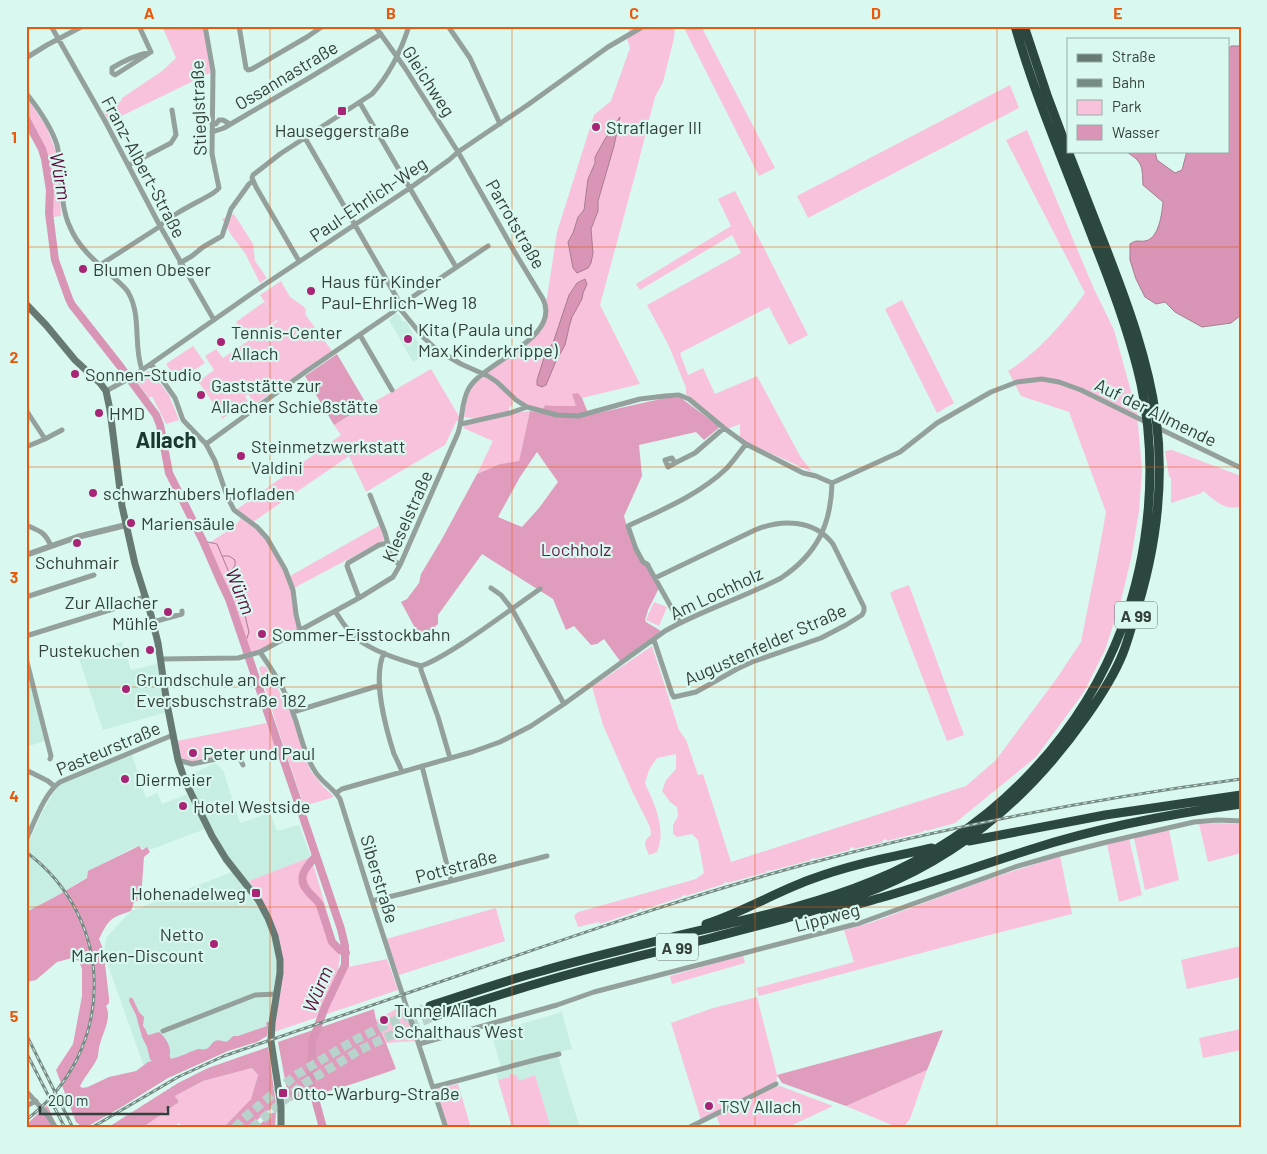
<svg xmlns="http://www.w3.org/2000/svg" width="1267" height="1154" font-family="Barlow,sans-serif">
  <rect width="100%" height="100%" fill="#d9f8ef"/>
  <!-- built -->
  <path fill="#c6eee3" d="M396,314L399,315L403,322L406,321L425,355L413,362L389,320Z
    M122,642L131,670L157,664L167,712L103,730L78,656Z
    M26,666L45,741L26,747Z
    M132,755L146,798L157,793L162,804L188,794L205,829L152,849L134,847L89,871L87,877L55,897L26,912V848L43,811L58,785Z
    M215,763L223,770L240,823L270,813L277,831L299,825L311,857L249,881L260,896L279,937L284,967L274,1032L146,1072L104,954L106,938L131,911L232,872L186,777Z
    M562,1012L572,1049L557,1053L580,1128H551L535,1075L519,1081L509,1077L498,1080L496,1072L501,1067L491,1033Z"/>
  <!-- green -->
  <path fill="#f9c2dc" d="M162,26H203L212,72L109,122L103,111L121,101L122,98L162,71L176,58Z
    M630,26H675L674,38L663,82L655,97L638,164L600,305L640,384L582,398L578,393L577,406H554L545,405L543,410L527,405L485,373C499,363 536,342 543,327C546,320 545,309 545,301L547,298L557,232L594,115L611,101L630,48L627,38Z
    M683,26H701L775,168L759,176Z
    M1010,85L1019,108L808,218L797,196Z
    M26,96L47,128L58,157L61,216L52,217C54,195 51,163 42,143C38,133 28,123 26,112C26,107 26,101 26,96Z
    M1027,130L1094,289L1114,330L1137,413L1142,471L1139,511L1131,559L1120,604L1105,650L1084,692L1036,757L955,823L926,831V830L923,831V832L887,841L886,839L883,840V842L854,849L853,847L850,848V850L815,859L814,858L811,859V860L770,871V870L766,871L767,872L728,883L727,882L724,883V884L686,896L685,895L682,896V897L642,910L641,908L638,910V911L600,924L599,922L578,927L574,916L578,912L696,879L704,873L698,840L692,834L677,837L673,834V825L678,816L677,807L670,802L662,791L666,780L676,769V754L657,758L649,770L645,783C654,804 667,828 657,852L649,855C645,845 642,842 651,835L650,827L633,793L603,725L592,687L652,646L679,730L686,740L698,775L703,774L731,862L966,786L996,760L1057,678L1081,642L1099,551L1106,512L1069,412L1021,396L1008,371C1040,351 1063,323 1085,293L1006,140Z
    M735,191L808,335L789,345L769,307L680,353L688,375L703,368L715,394L757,376L800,456L812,472L752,445L740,444V424L727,429L686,394V388L669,346L647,305L741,253L732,235L640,290L636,284L731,226L718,199Z
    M234,214L253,244L255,261L267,278L260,283L245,253L232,236L222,219Z
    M281,281L290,297L303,306L306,310L305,314L332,351L255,404L248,394L245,396L248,401L222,419L221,417L225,415L220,408L218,410L200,384H199L198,382L214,370L205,356L216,349L223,358L278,321L277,320L248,340L236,322L264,302L273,315L260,295Z
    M902,300L954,403L937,413L885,309Z
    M193,346L205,363L178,381L166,364Z
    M431,369L460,418L456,422L445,445L366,492L349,456L253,522L236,510L341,435L334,425Z
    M150,370L169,395L179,420L166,424L152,396L149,398L135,379Z
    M482,375C494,382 510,390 513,404L509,408V411L476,419L464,417C467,395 467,391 482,375Z
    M530,411L519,462L500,464L477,474L493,441L463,428L466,424L521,412Z
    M1172,450L1241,476V506C1225,512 1215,500 1203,491L1202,493L1171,503V479L1169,476L1165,451Z
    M241,518L257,530L265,539L285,572L291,588L298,631L257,652L248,653L234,609L206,545L235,526Z
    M380,525L384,540L294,588L290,576Z
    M909,585L964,735L947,741L890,593L895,590Z
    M654,602L667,607L659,626L646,620Z
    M262,666L266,667L290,712L310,770L322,785L334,797L304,806L278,729L259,668Z
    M267,723L277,751L237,753L192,763L180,757L177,741Z
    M1218,823L1241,824V853L1208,862L1199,824Z
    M1169,830L1179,880L1145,890L1134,838Z
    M1129,838L1142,895L1119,902L1107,844Z
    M1060,856L1072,914L978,938L759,996L756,988L854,962L844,930L870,923L989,879Z
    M311,857L340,956L338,969L387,959L398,990L274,1032L284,967L279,937L260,896L249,881Z
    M496,908L505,941L399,975L386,939Z
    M1241,946V977L1187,989L1181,960Z
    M743,955L745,963L672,984L670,976Z
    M757,997L777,1075L776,1087L780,1086L833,1106L786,1128H721L715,1113L701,1120L671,1023L713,1008Z
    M403,1005L415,1041L386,1043L376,1020Z
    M1241,1029V1050L1203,1058L1199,1038Z
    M252,1068L258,1075L251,1099L223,1128H182L179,1123L172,1128H142L179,1102L175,1096L203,1081Z
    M927,1070L910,1119L905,1125L899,1128L846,1106Z
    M509,1074L516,1075L519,1081L535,1075L551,1128H512L498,1080L509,1077Z
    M458,1084L471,1128H448L436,1091L437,1088Z"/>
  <!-- forest -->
  <path fill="#e09cbd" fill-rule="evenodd" d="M337,354L367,405L334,425L305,376Z
    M578,393L582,398L589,415L665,398H681L720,427L704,440L696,432L639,445L642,476L624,516L629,535L659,588L648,610L645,620L646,622L661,631L620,661L604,639L597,644L591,645L574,626L566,630L553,599L482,554L438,615V624L421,639L401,602L407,599L419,583L421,574L442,539L477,474L500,464L519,461L530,411L541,413L545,405L554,406H576L572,394ZM537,452L558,482L539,508L522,527L498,517L520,477Z
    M139,846L142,850L147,847L150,852L144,857L141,899L134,902L131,911C110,918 109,919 99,939L104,951L103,959L105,964L109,998V1003L106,1006C112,1018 103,1032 100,1044C98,1049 99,1055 97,1059C92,1069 85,1076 80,1086L82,1088L88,1087L109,1077L136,1071L148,1062L152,1061L150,1059L147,1047L142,1037L136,1015L129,1001L130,997L133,999L139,1012L144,1017L143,1026L146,1030L147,1034L149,1035L159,1032C164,1036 170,1044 170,1051C170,1060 168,1051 171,1059C180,1057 189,1052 198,1049C200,1049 203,1050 206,1049C210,1048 211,1043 215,1041C224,1038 224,1047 233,1036H238L267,1026L266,1023L267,1022L269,1023L267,1036L257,1042L228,1051L168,1078L120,1108L90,1125L82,1127L76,1122L56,1070L73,1044L82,996V969L79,961L72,958L57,962L36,980L26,982V912L55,897L87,878L88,871Z
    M374,1009L376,1020L386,1043L396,1069C360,1082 326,1093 289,1101L278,1042Z
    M943,1030L927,1070L846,1106L782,1083L777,1075Z
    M268,1047L276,1104L248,1128H223L251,1099L258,1075L252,1068L203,1081L175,1096L179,1102L142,1128H107L178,1083L208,1068Z
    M47,1105L58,1128H26V1125Z
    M276,1112L275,1128H256L272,1113Z"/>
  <!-- water -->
  <path fill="#d895b6" stroke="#a77c91" d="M1231,46H1241V315L1231,323L1202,327L1175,312L1165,302L1156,304L1145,297L1136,279L1130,260V244C1137,239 1138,242 1145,241C1159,239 1162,213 1163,202L1143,185C1142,165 1143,162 1125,151H1155L1157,160L1175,173L1182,170L1187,151H1228V50Z
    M620,117L614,146L598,201V211L591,229L593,253L591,263L588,268L577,273L573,268L568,242L573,233L578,217L584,210L588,179L595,163V157L605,139Z
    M585,279L587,284L583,293L582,299L572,317L569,327L568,332L565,345L556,361L546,385L542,387L537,385V380L544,358L545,353L553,343L569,295L577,283Z"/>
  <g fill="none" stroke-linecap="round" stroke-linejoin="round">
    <!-- stream -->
    <path stroke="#a77c91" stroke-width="1" d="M203,541L217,544L242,603L249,632L245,644
      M223,556H229L235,560V566L230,571"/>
    <!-- river -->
    <path stroke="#d895b6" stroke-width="8" d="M26,119L42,149L45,159L50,190L49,213L55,260L69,299L72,305L120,366L156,415L160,425L169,473L203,541L220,580L229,599L341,929L345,946V965L325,1007L312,1042L311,1084L323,1128
      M316,856C307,866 296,877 307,890C311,896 317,899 320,905L332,942L340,950L346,953"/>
    <!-- motorway-tunnel -->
    <path stroke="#b8d3cb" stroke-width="9" stroke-dasharray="9 4.5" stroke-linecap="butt" d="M235,1128L244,1118L296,1075L355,1040L392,1022L430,1006
      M252,1128L302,1085L360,1050L397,1032L435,1016"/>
    <!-- minor -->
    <path stroke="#93a09c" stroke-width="5" d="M51,26L105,121L160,226L214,320
      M139,26L151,52
      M239,26L246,68L248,70L252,69L307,37L323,26
      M448,26L470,58L500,124
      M151,52L115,75L112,73V68C125,60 136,55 151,52Z
      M26,58L47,45L83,26
      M26,93C38,108 51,126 57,145C64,172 58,202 70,227C78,247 96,262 112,276C117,281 124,286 128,292C142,316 133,345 142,370
      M360,103L456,267
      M212,124H216L219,120H223L230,124
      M212,132L224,128L309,78L381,34
      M305,138L397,298L399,306L401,310L423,337L437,350L461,364L488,376L497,382L516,400L527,407L557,415L578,416L640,399L665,396L679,395L689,399L724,428L746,444L803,473L816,476L832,483
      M129,165L171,143L176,135L172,110
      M299,261L256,187L252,178L253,175L280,154L372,94C390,74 401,51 409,26
      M180,263L192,256L203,247L222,236L231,209L249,184L253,181
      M100,265L156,229C169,217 184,209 199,201C206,197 214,194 219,188L212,154L213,71L205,26
      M360,335L392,390
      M151,364L175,398L183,420L206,444L215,461L227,496L234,510L257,527L267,538L285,569L293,590L296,614L300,631
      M106,391L132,377L264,285L410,188L449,160L458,152L529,104L608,47L644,26
      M26,410L45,439
      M461,424L510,413L527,407
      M1156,427L1241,468
      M206,444L308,370L393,312L399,306L488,246
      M26,447L45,439L62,430
      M675,463L668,467L665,460L672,458L675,463L695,453L724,428
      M832,483L900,452L937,423L991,392L1017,382L1042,379L1059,382L1081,390L1148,423
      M370,495L385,533L392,559L400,565
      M26,525C40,531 45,532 51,546
      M647,564L680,623
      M648,565L643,562L636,549L628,526C662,510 699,495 727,468C734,460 740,452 746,444
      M491,588L501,595L512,609L564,704
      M26,597L94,575
      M359,598L347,566L348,563L379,545L387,543
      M335,611C341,620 346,629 354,636C370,651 401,660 421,666C436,661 450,651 463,643C489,626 514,607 540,589
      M153,622L182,614V611
      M26,636L113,609L146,596
      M654,640L672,694L674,697L696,692L737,669L752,662L821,638L846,625L862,615L864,611V607L833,544C814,519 781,519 755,530L655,578
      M260,652C273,671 286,691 293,713C300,731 303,751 313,768C320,782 333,787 340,799L372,901L446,1128
      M384,653C372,678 386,729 394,754C397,760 400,766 402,772
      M26,658L51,756L50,759
      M161,659L238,658L260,652L359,598L393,577L400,565L458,433C463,418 461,401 469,388C484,362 562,338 543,299L514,251L458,152L405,68L375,26
      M421,666V670L438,717L450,758
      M293,712L374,687L380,686
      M178,760L192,764L236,755L239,757L243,765
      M422,766L451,881
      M26,770L48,781L54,786
      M336,793L342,789L472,752L500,742L531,726L564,704L665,631C702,610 743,598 781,578C817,554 831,525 832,483
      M26,840C34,823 45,792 60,782L173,735
      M372,901L405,893L547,856
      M163,1031L255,995L277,994
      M419,1044L557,1005L594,992L860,923L1015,867L1060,854L1107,842L1194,822L1218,820L1241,821
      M433,1087C475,1077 516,1064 559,1054
      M26,1091L46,1113L56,1128
      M26,1106L36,1101
      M688,1128L776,1084"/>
    <!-- tertiary -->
    <path stroke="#93a09c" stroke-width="6" d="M26,555L77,537L126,525"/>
    <!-- secondary -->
    <path stroke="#667973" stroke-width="7" d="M26,304L46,325L75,360L100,383L106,391L110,410L122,506L135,564L151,615L158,643L167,704L178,760L185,781L212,836L226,859L259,901L268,918L275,936L280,960V973L272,1023L271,1041L281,1106V1128"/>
    <!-- motorway -->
    <path stroke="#2c473f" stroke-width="9" d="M1024,26L1047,95L1068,151
      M969,841L1105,815L1241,795
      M825,912C843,909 862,903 880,898C931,883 981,865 1032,849C1100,827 1170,814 1241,804
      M706,924C741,913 774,893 809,880C848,865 890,857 932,848
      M430,1006C467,994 504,981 542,971C586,958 631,948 676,936C742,920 810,907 873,881C986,834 1078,744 1122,628C1150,552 1158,464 1141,384C1130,334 1112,286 1093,239C1066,168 1036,99 1015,26
      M435,1016C473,1003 511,991 549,980C603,964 657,952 711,938C767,923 824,910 878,888C965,853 1032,794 1086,717C1100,697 1114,676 1123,653C1127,643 1130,632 1133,622C1155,556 1165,486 1156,417C1148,360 1128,305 1107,251C1094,218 1081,184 1068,151"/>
    <defs>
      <path id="rail" d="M26,852C118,920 116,1052 26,1120
        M26,1034L73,1128
        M26,1052L65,1128
        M91,1128L178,1077L224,1056C314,1025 404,994 495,963C597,928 699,893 803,865C947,826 1093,799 1241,779"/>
    </defs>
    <!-- rail casing -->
    <use href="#rail" stroke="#778b85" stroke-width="3"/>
    <!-- rail -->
    <use href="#rail" stroke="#d9f8ef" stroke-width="1" stroke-dasharray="4" stroke-linecap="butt"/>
  </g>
  <!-- grid -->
  <path fill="none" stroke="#e8590c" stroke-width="1" stroke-opacity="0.55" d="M270,26V1128M512,26V1128M755,26V1128M997,26V1128M26,247H1241M26,467H1241M26,687H1241M26,907H1241"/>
  <!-- markers -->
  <g fill="#a72574" stroke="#d9f8ef" stroke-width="2">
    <rect x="337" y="106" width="10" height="10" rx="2.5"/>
    <circle cx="596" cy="127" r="5"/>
    <circle cx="83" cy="269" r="5"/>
    <circle cx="311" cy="291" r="5"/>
    <circle cx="408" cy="339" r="5"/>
    <circle cx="221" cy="342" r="5"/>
    <circle cx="75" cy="374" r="5"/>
    <circle cx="201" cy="395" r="5"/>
    <circle cx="99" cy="413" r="5"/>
    <circle cx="241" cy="456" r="5"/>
    <circle cx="93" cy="493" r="5"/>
    <circle cx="131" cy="523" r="5"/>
    <circle cx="77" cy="543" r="5"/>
    <circle cx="168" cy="612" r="5"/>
    <circle cx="262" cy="634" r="5"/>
    <circle cx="150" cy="650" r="5"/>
    <circle cx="126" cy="689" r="5"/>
    <circle cx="193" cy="753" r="5"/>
    <circle cx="125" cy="779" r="5"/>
    <circle cx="183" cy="806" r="5"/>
    <rect x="251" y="888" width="10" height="10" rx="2.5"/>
    <circle cx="214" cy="944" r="5"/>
    <circle cx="384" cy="1020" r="5"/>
    <rect x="278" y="1088" width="10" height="10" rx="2.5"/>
    <circle cx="709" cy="1106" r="5"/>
  </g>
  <g text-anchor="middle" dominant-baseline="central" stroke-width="4.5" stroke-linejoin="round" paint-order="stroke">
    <!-- shield labels -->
    <g fill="#d9f8ef" stroke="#667772" stroke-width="1">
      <rect x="1115" y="601.5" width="42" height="27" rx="4"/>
      <rect x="656" y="933.5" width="42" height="27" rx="4"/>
    </g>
    <g font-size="16" font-weight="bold" fill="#34403c">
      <text x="1136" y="615">A 99</text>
      <text x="677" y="947">A 99</text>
    </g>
    <!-- street labels -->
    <g font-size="18" fill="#34403c" stroke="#d9f8ef">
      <text transform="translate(286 75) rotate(-31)">Ossannastraße</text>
      <text transform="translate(429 81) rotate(57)">Gleichweg</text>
      <text transform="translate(198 108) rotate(-92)">Stieglstraße</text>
      <text transform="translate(144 167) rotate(62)">Franz-Albert-Straße</text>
      <text transform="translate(368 199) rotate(-34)">Paul-Ehrlich-Weg</text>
      <text transform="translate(516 224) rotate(60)">Parrotstraße</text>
      <text transform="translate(1156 412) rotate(26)">Auf der Allmende</text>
      <text transform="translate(407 516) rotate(-66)">Kleselstraße</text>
      <text transform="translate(716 593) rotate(-25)">Am Lochholz</text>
      <text transform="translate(765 644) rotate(-24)">Augustenfelder Straße</text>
      <text transform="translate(108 748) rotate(-23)">Pasteurstraße</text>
      <text transform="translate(456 866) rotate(-15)">Pottstraße</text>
      <text transform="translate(380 879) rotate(73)">Siberstraße</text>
      <text transform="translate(827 917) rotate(-15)">Lippweg</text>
    </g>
    <!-- poi labels -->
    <g font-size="18" fill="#34403c" stroke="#d9f8ef" text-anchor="start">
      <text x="606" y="127">Straflager III</text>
      <text x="342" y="130" text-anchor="middle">Hauseggerstraße</text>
      <text x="93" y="269">Blumen Obeser</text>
      <text x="321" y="281">Haus für Kinder<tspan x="321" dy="21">Paul-Ehrlich-Weg 18</tspan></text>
      <text x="418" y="329">Kita (Paula und<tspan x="418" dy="21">Max Kinderkrippe)</tspan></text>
      <text x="231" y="332">Tennis-Center<tspan x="231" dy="21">Allach</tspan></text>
      <text x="85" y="374">Sonnen-Studio</text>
      <text x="211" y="385">Gaststätte zur<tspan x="211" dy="21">Allacher Schießstätte</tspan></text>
      <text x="109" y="413">HMD</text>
      <text x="251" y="446">Steinmetzwerkstatt<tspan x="251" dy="21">Valdini</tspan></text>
      <text x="103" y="493">schwarzhubers Hofladen</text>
      <text x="141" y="523">Mariensäule</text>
      <text x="77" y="562" text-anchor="middle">Schuhmair</text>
      <text x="158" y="602" text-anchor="end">Zur Allacher<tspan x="158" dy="21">Mühle</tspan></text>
      <text x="272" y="634">Sommer-Eisstockbahn</text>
      <text x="140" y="650" text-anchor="end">Pustekuchen</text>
      <text x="136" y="679">Grundschule an der<tspan x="136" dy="21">Eversbuschstraße 182</tspan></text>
      <text x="203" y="753">Peter und Paul</text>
      <text x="135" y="779">Diermeier</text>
      <text x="193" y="806">Hotel Westside</text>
      <text x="246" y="893" text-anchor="end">Hohenadelweg</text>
      <text x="204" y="934" text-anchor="end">Netto<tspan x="204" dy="21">Marken-Discount</tspan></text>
      <text x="394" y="1010">Tunnel Allach<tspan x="394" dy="21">Schalthaus West</tspan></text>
      <text x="293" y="1093">Otto-Warburg-Straße</text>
      <text x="719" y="1106">TSV Allach</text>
    </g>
    <!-- park labels -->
    <g font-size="18" fill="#691b49" stroke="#d9f8ef">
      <text x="576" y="549">Lochholz</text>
    </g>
    <!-- water labels -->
    <g font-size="19" font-style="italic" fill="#5d0d3e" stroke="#d9f8ef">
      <text transform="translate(61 176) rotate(80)">Würm</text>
      <text transform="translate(241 591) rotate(68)">Würm</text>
      <text transform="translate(317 989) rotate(-67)">Würm</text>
    </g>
    <!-- district labels -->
    <g font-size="22" font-weight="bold" fill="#1c3730" stroke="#d9f8ef">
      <text x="166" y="439">Allach</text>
    </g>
  </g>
  <!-- border -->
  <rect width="1267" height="1154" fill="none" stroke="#d9f8ef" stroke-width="55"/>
  <!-- legend -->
  <rect x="1067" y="38" width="162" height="115" fill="#d9f8ef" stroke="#97aea7"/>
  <rect x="1077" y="54" width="25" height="8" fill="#667973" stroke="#97aea7"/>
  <text x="1112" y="62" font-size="15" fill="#34403c">Straße</text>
  <rect x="1077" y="79" width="25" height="8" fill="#778b85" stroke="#97aea7"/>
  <text x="1112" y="88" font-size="15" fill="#34403c">Bahn</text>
  <rect x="1077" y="100" width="25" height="15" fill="#f9c2dc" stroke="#97aea7"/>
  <text x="1112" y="112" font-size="15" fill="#34403c">Park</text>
  <rect x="1077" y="125" width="25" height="15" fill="#d895b6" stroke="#97aea7"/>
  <text x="1112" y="138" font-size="15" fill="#34403c">Wasser</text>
  <!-- scale -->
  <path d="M40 1106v8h128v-8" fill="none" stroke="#34403c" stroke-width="2.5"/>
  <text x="48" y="1106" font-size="15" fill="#34403c" stroke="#d9f8ef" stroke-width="4" paint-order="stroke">200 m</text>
  <rect x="28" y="28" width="1212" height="1098" fill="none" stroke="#e8590c" stroke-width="2"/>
  <g font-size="16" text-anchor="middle" font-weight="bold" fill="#e8590c">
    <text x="149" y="19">A</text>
    <text x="391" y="19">B</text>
    <text x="634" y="19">C</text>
    <text x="876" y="19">D</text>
    <text x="1118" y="19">E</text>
    <text x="14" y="143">1</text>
    <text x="14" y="363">2</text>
    <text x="14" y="583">3</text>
    <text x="14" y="802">4</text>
    <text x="14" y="1022">5</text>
  </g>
</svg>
